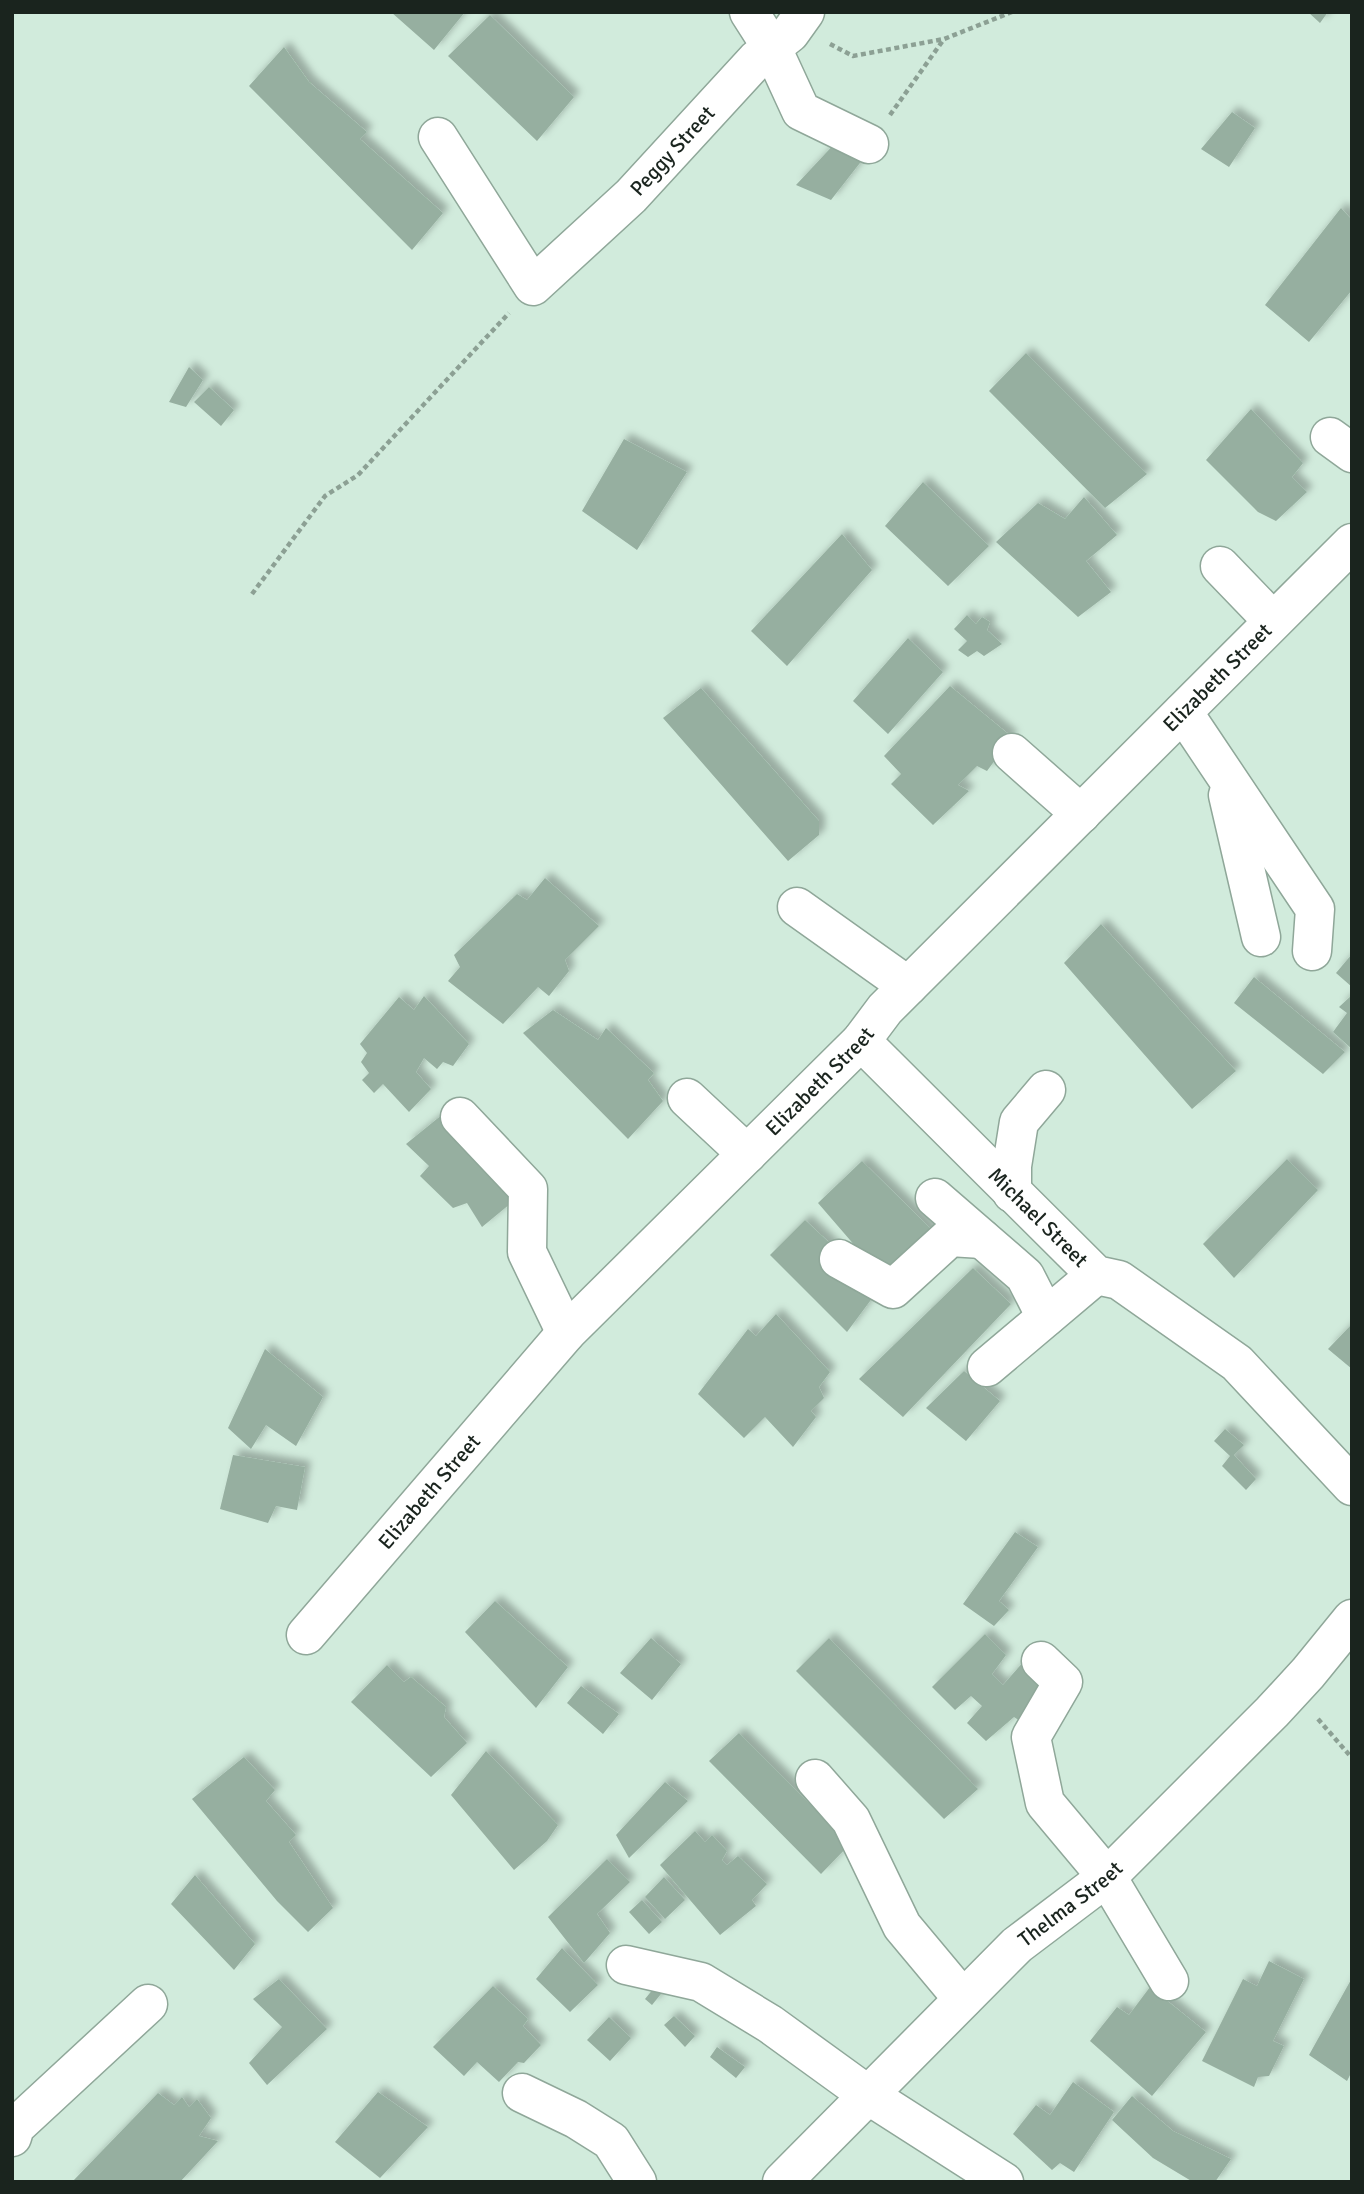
<svg xmlns="http://www.w3.org/2000/svg" width="1364" height="2194" font-family="Signika,sans-serif">
  <defs>
    <filter id="shadow"><feDropShadow dx="6" dy="-6" stdDeviation="3.5" flood-color="#0004"/></filter>
  </defs>
  <rect width="100%" height="100%" fill="#d1ebdc"/>
  <!-- building -->
  <path fill="#96afa0" filter="url(#shadow)" d="M391,12H465L434,50Z
    M1308,12H1328L1320,23Z
    M490,15L574,97L537,141L448,56Z
    M284,47L309,82L367,132L360,139L443,213L412,250L249,86Z
    M1232,112L1255,128L1229,167L1201,149Z
    M839,139L863,159L831,200L796,185Z
    M1341,208L1352,220V290L1309,342L1265,305Z
    M1026,353L1147,474L1105,508L989,391Z
    M189,367L203,380L186,407L169,402Z
    M209,387L234,410L221,426L194,402Z
    M1251,409L1303,463L1292,477L1307,492L1276,521L1258,512L1206,460Z
    M624,439L687,472L637,550L582,511Z
    M923,482L989,546L948,586L885,526Z
    M1084,497L1117,535L1086,561L1111,592L1078,617L996,542L1038,503L1065,519Z
    M842,534L872,570L787,666L751,631Z
    M967,615L976,624L982,617L990,622L987,630L1002,644L984,656L977,651L968,657L958,650L967,641L954,629Z
    M908,638L943,672L888,734L853,701Z
    M950,686L1012,737L987,771L977,766L958,785L969,791L933,825L891,784L901,774L884,756Z
    M701,688L819,821V835L788,861L663,718Z
    M545,878L599,926L565,960L569,971L549,996L538,987L503,1024L448,981L460,967L454,955L517,894L527,900Z
    M1101,924L1236,1071L1192,1109L1064,963Z
    M1352,954V987L1336,973Z
    M1254,977L1345,1052L1323,1074L1234,1003Z
    M1352,995V1049L1333,1032L1347,1013L1339,1007Z
    M424,996L469,1044L453,1066L443,1062L437,1069L424,1058L416,1072L431,1089L409,1112L383,1084L374,1093L362,1080L369,1073L361,1062L367,1053L360,1044L399,997L414,1010Z
    M553,1010L598,1040L606,1028L654,1073L648,1080L663,1101L628,1139L523,1033Z
    M448,1110L528,1189L482,1227L467,1203L453,1208L420,1176L429,1166L406,1144Z
    M1287,1159L1318,1190L1234,1278L1203,1244Z
    M862,1161L934,1232L896,1275L875,1269L818,1203Z
    M805,1220L879,1289L847,1332L770,1255Z
    M973,1268L1011,1304L903,1417L859,1379Z
    M776,1314L830,1372L819,1387L824,1398L811,1411L816,1417L793,1447L765,1417L744,1438L698,1394L748,1329L756,1336Z
    M1352,1324V1369L1328,1349Z
    M265,1349L323,1397L296,1446L266,1425L251,1449L228,1428Z
    M964,1371L1000,1401L966,1441L926,1408Z
    M1225,1429L1244,1445L1234,1455L1256,1479L1246,1490L1222,1466L1230,1456L1214,1441Z
    M233,1455L305,1467L297,1510L276,1506L268,1523L220,1509Z
    M1015,1532L1038,1547L999,1601L1009,1610L994,1626L963,1604Z
    M495,1601L568,1667L536,1708L465,1632Z
    M985,1634L1006,1655L992,1674L1003,1685L1025,1660L1053,1687L1020,1721L1014,1717L986,1741L967,1723L982,1706L971,1696L955,1710L932,1687Z
    M651,1638L681,1664L652,1700L620,1673Z
    M829,1638L978,1789L944,1819L796,1671Z
    M387,1665L404,1682L411,1677L446,1707L444,1717L467,1743L431,1777L351,1702Z
    M581,1686L619,1714L603,1734L567,1703Z
    M739,1733L850,1844L821,1874L709,1761Z
    M486,1751L558,1825L547,1841L514,1870L451,1795Z
    M244,1757L275,1790L266,1801L296,1835L289,1842L333,1908L308,1932L277,1901L192,1799Z
    M665,1782L688,1801L629,1858L616,1835Z
    M695,1831L705,1842L712,1835L727,1851L722,1860L727,1865L738,1856L767,1884L752,1900L756,1906L720,1935L660,1865Z
    M607,1859L630,1882L597,1914L610,1933L584,1963L548,1917Z
    M195,1875L255,1944L234,1970L171,1904Z
    M664,1877L685,1900L665,1919L645,1897Z
    M642,1900L662,1922L649,1934L629,1912Z
    M562,1948L598,1985L570,2012L536,1979Z
    M1269,1961L1304,1979L1273,2041L1284,2046L1269,2076L1258,2077L1254,2087L1202,2061L1243,1979L1257,1986Z
    M1352,1978V2071L1347,2081L1309,2055Z
    M279,1979L327,2029L267,2085L249,2063L282,2027L253,1999Z
    M658,1983L665,1989L652,2005L645,1999Z
    M493,1986L528,2019L523,2026L541,2045L524,2063L518,2062L499,2082L477,2062L464,2076L433,2047Z
    M1150,1987L1206,2032L1152,2096L1090,2041L1117,2007L1129,2015Z
    M674,2016L695,2036L685,2047L664,2025Z
    M609,2017L631,2038L610,2061L587,2040Z
    M717,2047L745,2067L736,2078L710,2057Z
    M1073,2082L1114,2112L1074,2172L1060,2163L1052,2170L1013,2134L1036,2105L1050,2115Z
    M378,2092L428,2127L380,2178L335,2142Z
    M158,2093L174,2105L182,2097L189,2107L197,2099L211,2118L199,2136L218,2141L180,2182H72Z
    M1132,2096L1173,2131L1231,2159L1215,2182H1193L1153,2158L1112,2120Z"/>
  <g fill="none" stroke-linecap="round" stroke-linejoin="round">
    <defs>
      <g id="street">
        <path d="M749,12L772,48L801,111L869,144"/>
        <path id="s1" d="M438,137L533,286L631,196L756,60L790,33L805,12"/>
        <path d="M1330,437L1352,453"/>
        <path d="M1220,566L1273,621"/>
        <path d="M1183,712L1315,909L1312,951"/>
        <path d="M1012,753L1081,814"/>
        <path d="M1228,795L1261,937"/>
        <path d="M797,907L908,986"/>
        <path id="s2" d="M861,1041L1096,1275L1119,1280L1237,1363L1352,1486"/>
        <path d="M687,1098L747,1154"/>
        <path d="M460,1117L528,1189L527,1252L566,1333"/>
        <path d="M1012,1193V1166L1019,1122L1046,1090"/>
        <path d="M935,1198L1025,1276L1046,1317"/>
        <path d="M839,1259L893,1289L950,1237L982,1239"/>
        <path d="M987,1367L1096,1275"/>
        <path id="s3" d="M306,1635L566,1333L861,1041L885,1009L1352,543"/>
        <path d="M1041,1661L1063,1682L1031,1737L1045,1803L1107,1877L1169,1981"/>
        <path d="M815,1779L851,1820L902,1926L963,1999"/>
        <path d="M626,1965L701,1982L770,2024L868,2095L1004,2182"/>
        <path d="M522,2093L576,2119L611,2141L637,2182"/>
        <path d="M12,2137L15,2127L148,2004"/>
        <path id="s4" d="M782,2182L1017,1945L1107,1877L1272,1712L1308,1673L1352,1619"/>
      </g>
    </defs>
    <!-- street casing -->
    <use href="#street" stroke="#8fa799" stroke-width="41"/>
    <!-- path -->
    <path stroke="#8ca094" stroke-width="4.5" stroke-dasharray="5 3.5" stroke-linecap="butt" d="M830,44L853,56L944,39L1012,12
      M890,115L944,39
      M252,594L325,496L358,475L509,313
      M1318,1719L1352,1758"/>
    <!-- street -->
    <use href="#street" stroke="#fff" stroke-width="38"/>
  </g>
  <g text-anchor="middle" dominant-baseline="central" stroke-width="5" stroke-linejoin="round" paint-order="stroke">
    <!-- street labels -->
    <g font-size="21" fill="#1a241e" stroke="#d1ebdc">
      <text stroke="none"><textPath href="#s1" startOffset="371">Peggy Street</textPath></text>
      <text stroke="none"><textPath href="#s3" startOffset="1323">Elizabeth Street</textPath></text>
      <text stroke="none"><textPath href="#s3" startOffset="756">Elizabeth Street</textPath></text>
      <text stroke="none"><textPath href="#s2" startOffset="250">Michael Street</textPath></text>
      <text stroke="none"><textPath href="#s3" startOffset="189">Elizabeth Street</textPath></text>
      <text stroke="none"><textPath href="#s4" startOffset="401">Thelma Street</textPath></text>
    </g>
  </g>
  <!-- border -->
  <rect width="1364" height="2194" fill="none" stroke="#1a241e" stroke-width="28"/>
</svg>
